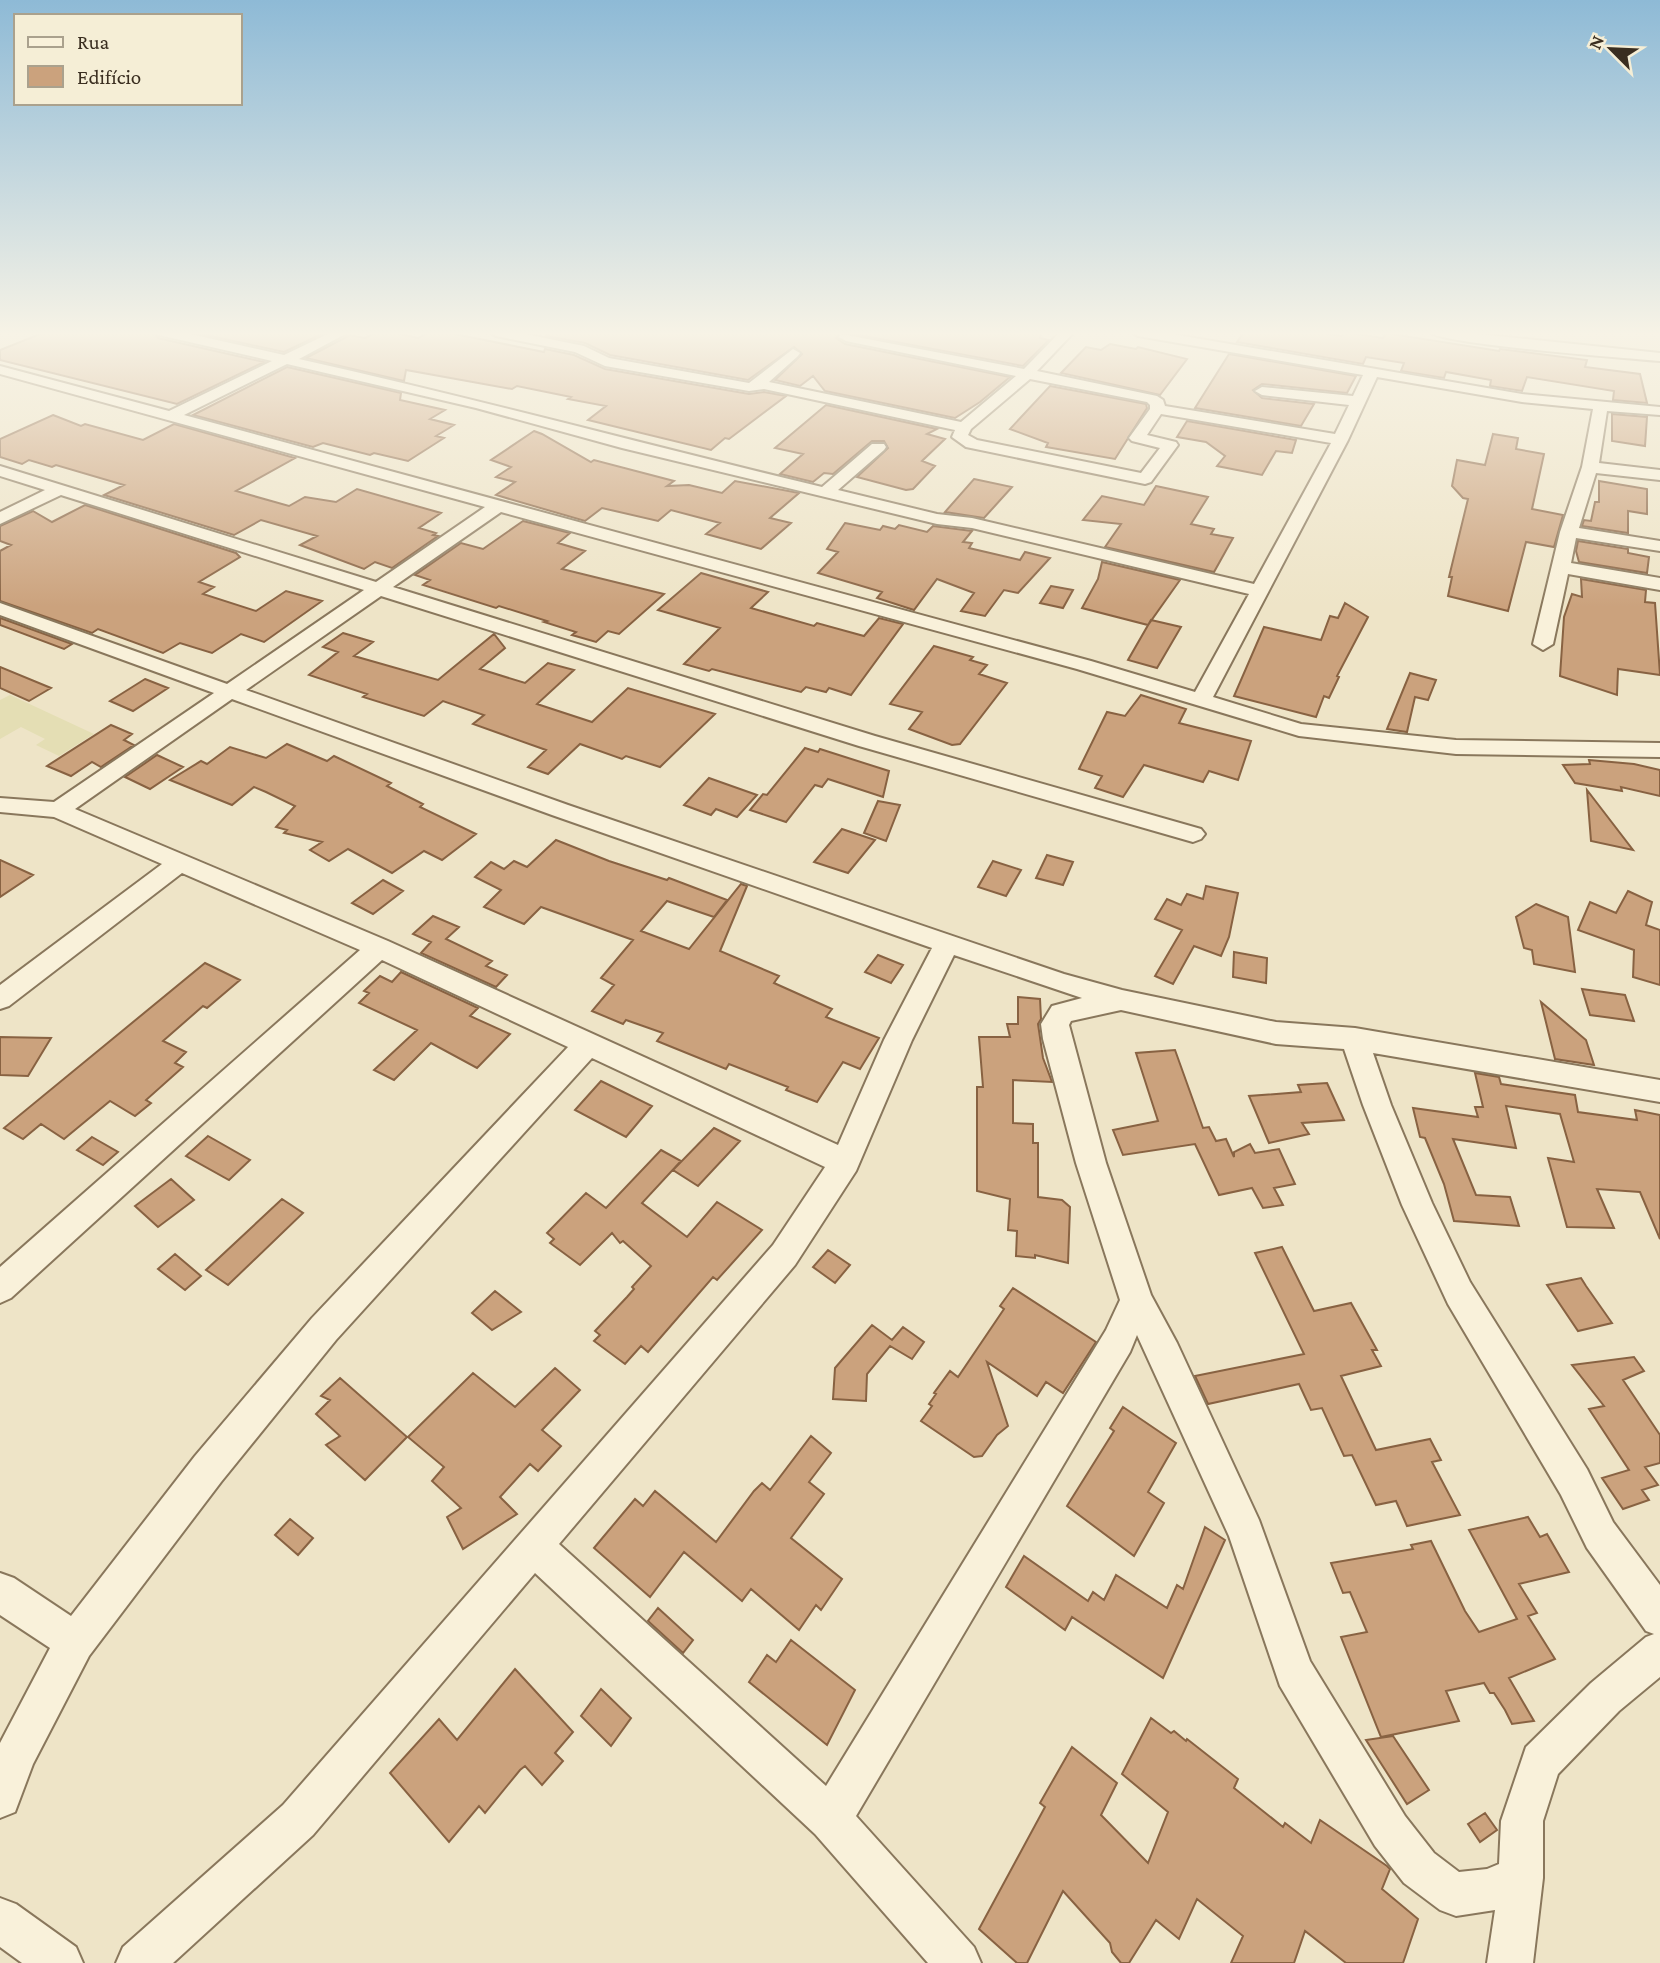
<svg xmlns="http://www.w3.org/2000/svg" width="1660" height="1963" font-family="'Crimson Pro',serif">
  <rect width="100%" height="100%" fill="#eee4c7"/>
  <!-- farmland -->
  <path fill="#e4deb4" d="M10,695L36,707L94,734L59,756L36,745L45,739L21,727L0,739V700Z"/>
  <!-- building -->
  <path fill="#cba27d" stroke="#886242" stroke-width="2" d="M45,332H154L158,338L264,362L177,404L0,360V350Z
    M192,332H326L284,352Z
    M377,332H392L418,338L429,332H445L544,352L545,349L574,355L605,369L749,394L764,392L786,396L729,439L725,438L711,450L588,420L606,406L568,399L571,397L517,386L512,389L406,370L404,381L306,358L350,335L365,338Z
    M546,332H841L836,338L845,344L1010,377L980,402L955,418L825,391L813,376L800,386L775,380L802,354L794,347L748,380L610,355L585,343L546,336Z
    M843,332H1042L1040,338L1049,340L1023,366Z
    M1244,332H1318L1341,336L1344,332L1383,338L1386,333L1499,351L1500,349L1587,360L1585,367L1640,374L1647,403L1613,400L1614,391L1527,377L1522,391L1490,386L1491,380L1446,372L1444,378L1401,371L1404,363L1366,357L1363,364L1237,342Z
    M1110,344L1136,349L1138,347L1187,359L1160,395L1061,373L1086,347L1101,350Z
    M1229,354L1356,376L1347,393L1262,384L1253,390L1262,398L1314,404L1301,426L1195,408Z
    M287,367L401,393L400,400L445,410L430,419L454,425L436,436L444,438L408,461L374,453L370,455L323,443L313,447L193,415Z
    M1050,386L1146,404L1147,408L1115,459L1046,447L1048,443L1010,429Z
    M826,405L937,429L927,434L945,439L922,461L935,466L913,489L906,490L857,477L888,448L884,441H872L833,474L824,473L813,482L780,474L803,454L775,448Z
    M1612,414L1647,417L1645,446L1612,441Z
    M53,415L81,426L85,424L143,440L174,424L295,458L236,491L289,506L305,497L336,502L357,489L441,513L419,528L436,533L433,535L438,536L392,568L375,562L364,569L300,545L317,536L261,520L234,535L104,495L124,485L56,465L52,467L29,460L22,464L0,457V439Z
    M1187,421L1296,440L1292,453L1276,451L1262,475L1217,466L1225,456L1206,442L1177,437Z
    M534,431L542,434L591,462L594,460L674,481L667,486L689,485L722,493L735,481L799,493L770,518L791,523L761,549L706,534L720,523L671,510L658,521L602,508L585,521L496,495L515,482L496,477L511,467L491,460Z
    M1493,434L1518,438L1516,449L1544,454L1532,509L1563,515L1554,547L1526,542L1508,611L1448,596L1452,577H1449L1468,499L1463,498L1452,486L1457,460L1485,465Z
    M974,479L1012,487L984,518L945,512Z
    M1599,481L1647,489V514L1628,511V533L1582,526L1584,520L1591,521L1595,502H1599Z
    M1156,486L1208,497L1191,524L1214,529L1211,534L1233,538L1214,572L1105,547L1121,524L1083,520L1102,496L1144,505Z
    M85,505L236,553L240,557L199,582L214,587L203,594L256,611L286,591L322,601L264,642L241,634L212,653L180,643L163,653L98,629L92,633L0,601V551L11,545L0,541V526L33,511L52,522Z
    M523,521L570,533L558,543L585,551L562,569L664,594L619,634L608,631L596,642L572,635L576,632L544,622L547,621L499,606L496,608L423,585L430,580L415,575L461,543L483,549Z
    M845,523L880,530L883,526L895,529L899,525L927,532L933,526L972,531L963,542L972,543L969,548L1020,560L1025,552L1050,558L1018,593L1004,590L985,616L961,611L974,593L937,579L914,610L877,598L882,592L818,573L838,552L827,549Z
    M1578,541L1628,549V553L1649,557L1647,573L1579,562L1576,551Z
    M1102,562L1180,580L1148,625L1082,608L1098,579Z
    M701,573L768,592L751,608L814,626L817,623L864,636L879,618L903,624L851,695L829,688L826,692L806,687L801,692L712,669L709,671L684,664L720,628L658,610Z
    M1581,579L1646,590L1645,602L1655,603L1660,675L1618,669L1617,695L1560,676L1564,617L1572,594L1582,597Z
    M1051,586L1073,590L1063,608L1040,603Z
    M1345,603L1368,617L1337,676L1339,677L1329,698L1324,696L1316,717L1234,696L1264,627L1321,640L1330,616L1338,618Z
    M0,618L72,644L64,649L0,625Z
    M1151,620L1181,627L1157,668L1128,660Z
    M343,633L373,642L354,656L438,680L494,634L505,648L480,669L525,683L548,663L574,670L537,704L592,722L628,688L715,714L660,767L626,756L622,759L580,744L548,774L528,767L546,750L473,724L484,715L443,701L424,716L363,697L367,694L309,675L338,652L323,647Z
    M934,646L973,657L970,660L987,665L979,674L1007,683L960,744L952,745L909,729L922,712L890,704Z
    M0,667L51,688L29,701L0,688Z
    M1410,673L1436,680L1428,700L1415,697L1407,732L1387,729Z
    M145,679L168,688L133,711L110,701Z
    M1141,695L1186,709L1179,723L1251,741L1238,780L1209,771L1203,782L1144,765L1123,797L1095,788L1102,776L1079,769L1107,712L1125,716Z
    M111,725L132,734L124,740L134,745L101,767L92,762L71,776L47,766Z
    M287,744L327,761L334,756L391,783L387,786L423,804L420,807L476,834L442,860L424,851L392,873L348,849L329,861L310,850L322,842L284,833L287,830L276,827L295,806L266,792L254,787L232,805L170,780L201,761L207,764L230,747L266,758Z
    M805,748L818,752L820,749L889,771L883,797L828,779L822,787L815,785L786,822L750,810L763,794L767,795Z
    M157,755L183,767L150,789L125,777Z
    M1589,760L1634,764L1660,770V796L1621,787L1622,791L1575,783L1563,765L1590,764Z
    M709,778L757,795L737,817L716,809L711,815L684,805Z
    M1587,790L1633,850L1591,841Z
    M878,801L900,805L886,841L864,833Z
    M842,829L875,840L848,873L814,862Z
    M556,840L609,861L667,880L669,878L727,900L714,917L667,901L641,931L689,949L741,884L747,886L720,951L779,976L774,983L832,1009L826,1017L879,1038L860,1069L843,1062L817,1102L786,1090L788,1087L729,1064L726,1069L657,1041L663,1033L626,1020L623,1024L592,1011L614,985L601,978L633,940L541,907L524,924L484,907L501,890L475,877L491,862L504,869L514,861L527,867Z
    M1047,855L1073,862L1063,885L1036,878Z
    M0,860L33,875L0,897Z
    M993,861L1021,870L1006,896L978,887Z
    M383,880L403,891L373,914L352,903Z
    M1206,886L1238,893L1229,937L1221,956L1194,946L1173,984L1155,976L1182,930L1155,919L1167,899L1181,905L1187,894L1203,899Z
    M1628,891L1652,902L1646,925L1660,930V985L1633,977L1634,950L1578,930L1590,902L1616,913Z
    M1536,904L1568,917L1575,972L1534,964L1532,950L1524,948L1516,917Z
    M433,916L459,927L446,939L492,961L486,966L507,975L496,987L421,953L431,942L413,934Z
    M1234,952L1267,958L1266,983L1233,977Z
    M878,955L903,965L891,983L865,972Z
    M205,963L240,980L207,1008L203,1006L163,1041L186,1052L175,1063L183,1067L146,1100L151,1103L135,1116L110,1101L64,1139L41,1124L23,1139L4,1128Z
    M401,972L478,1008L470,1016L510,1034L477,1068L431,1043L394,1080L374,1070L417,1030L359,1003L369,993L364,991L380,976L392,982Z
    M1582,989L1625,995L1634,1021L1590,1015Z
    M1018,997L1040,999L1041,1019L1038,1024L1043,1058L1052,1082L1013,1080V1123L1033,1124V1143H1038V1197L1062,1200L1070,1207L1068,1263L1035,1255V1258L1016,1256L1017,1231L1008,1230L1010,1199L977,1191V1087H983L979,1037H1010L1007,1024H1018Z
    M1541,1002L1586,1040L1594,1065L1555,1059Z
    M0,1037L51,1038L28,1076L0,1075Z
    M1175,1050L1203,1128L1209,1127L1216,1141L1226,1139L1234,1157V1152L1250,1144L1255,1153L1279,1149L1295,1184L1274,1188L1283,1205L1263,1208L1252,1188L1219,1195L1195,1144L1123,1155L1113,1130L1158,1121L1136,1053Z
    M1475,1073L1499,1077L1501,1084L1575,1095L1578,1112L1637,1120L1635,1110L1660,1115V1239L1640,1192L1597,1189L1614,1228L1567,1227L1548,1158L1574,1162L1560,1114L1506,1106L1516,1148L1453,1139L1476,1195L1510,1197L1519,1226L1454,1221L1444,1184L1425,1138L1420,1137L1413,1108L1478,1117L1475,1107H1483Z
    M601,1081L652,1106L626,1137L575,1110Z
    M1327,1083L1344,1120L1302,1123L1309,1134L1269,1143L1249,1096L1301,1092L1298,1085Z
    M714,1128L740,1141L698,1186L673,1170Z
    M208,1136L250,1160L229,1180L186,1156Z
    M92,1137L118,1152L103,1165L77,1150Z
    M661,1150L681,1161L642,1203L687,1237L717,1202L762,1230L717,1280L713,1277L648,1352L641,1346L625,1364L594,1341L600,1335L595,1331L627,1297L634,1289L632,1287L651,1266L623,1241L620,1243L612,1233L580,1265L550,1243L554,1239L547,1233L586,1193L606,1208Z
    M171,1179L194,1200L158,1227L135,1206Z
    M282,1199L303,1213L228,1285L206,1270Z
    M1282,1247L1314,1311L1351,1303L1377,1350H1372L1381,1366L1341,1376L1376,1450L1430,1439L1441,1460L1432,1462L1460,1515L1407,1526L1396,1501L1376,1505L1352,1455L1344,1456L1322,1408L1311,1410L1299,1384L1208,1404L1195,1376L1304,1354L1255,1253Z
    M828,1250L850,1265L835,1283L813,1267Z
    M175,1254L201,1276L185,1290L158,1269Z
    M1581,1278L1586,1286L1612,1323L1578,1331L1547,1285Z
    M1013,1288L1096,1342L1063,1393L1046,1382L1037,1396L987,1362L1008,1426L997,1435L982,1456L974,1457L921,1421L932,1406L929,1404L936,1394L934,1393L950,1371L958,1377L1004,1309L1000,1306Z
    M495,1291L521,1312L492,1330L472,1313Z
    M872,1325L892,1340L903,1327L924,1342L912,1359L890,1346L867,1374L866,1401L833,1399L835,1368Z
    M1634,1357L1644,1371L1623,1380L1660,1435V1463L1645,1467L1658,1485L1642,1490L1649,1500L1623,1509L1602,1478L1629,1470L1589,1409L1604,1406L1572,1365Z
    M555,1368L580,1390L542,1430L561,1446L538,1471L530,1464L500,1497L517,1514L463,1549L447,1517L461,1508L432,1481L444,1467L408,1437L473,1373L515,1407Z
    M340,1378L407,1437L365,1480L326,1445L340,1436L316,1414L330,1400L321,1396Z
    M1123,1407L1176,1443L1148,1492L1164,1503L1134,1556L1067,1506L1114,1431L1110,1428Z
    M811,1436L831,1453L809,1482L824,1494L791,1538L842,1579L821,1610L816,1605L799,1630L751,1589L742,1601L684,1552L650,1597L594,1548L635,1499L643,1506L655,1491L716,1542L754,1491L762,1483L770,1490Z
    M1528,1517L1540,1537L1547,1534L1569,1572L1519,1584L1537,1613L1528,1616L1555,1659L1509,1678L1534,1721L1512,1724L1505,1710L1494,1693H1490L1484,1683L1446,1691L1459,1721L1381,1737L1341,1637L1367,1632L1350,1592L1343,1593L1331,1563L1413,1549L1411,1545L1431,1541L1465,1611L1479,1632L1517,1619L1469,1530Z
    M290,1519L313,1538L298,1555L275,1535Z
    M1205,1527L1225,1540L1163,1678L1072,1617L1065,1630L1006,1587L1024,1556L1088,1601L1093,1592L1104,1600L1116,1575L1167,1608L1177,1585L1183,1589Z
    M658,1608L693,1640L683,1653L648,1621Z
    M791,1640L855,1690L827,1745L749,1682L767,1655L776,1662Z
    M515,1669L573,1732L555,1753L563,1761L542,1785L525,1766L520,1770L485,1813L479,1806L449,1842L390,1773L439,1719L457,1740Z
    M601,1689L631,1718L611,1746L581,1716Z
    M1151,1718L1171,1733L1174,1731L1186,1741L1187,1739L1238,1779L1234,1788L1283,1827L1285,1823L1311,1843L1320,1820L1387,1866L1390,1869L1382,1889L1418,1919L1403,1963H1346L1305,1931L1294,1963H1231L1243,1936L1197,1899L1179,1939L1156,1920L1129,1963H1121L1112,1952L1110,1943L1063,1891L1027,1963H1017L979,1929L1045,1807L1040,1803L1072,1747L1117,1783L1101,1815L1148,1863L1168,1812L1122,1774Z
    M1393,1736L1429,1790L1407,1804L1366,1740Z
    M1485,1813L1497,1830L1480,1842L1468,1824Z"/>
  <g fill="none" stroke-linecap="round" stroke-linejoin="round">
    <defs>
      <path id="minor" d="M157,332H181L284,355L332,332H349L299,359C474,398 647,445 822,487L872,444H884L886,447L884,450L838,490L937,514L972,518L1254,584L1331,443L1161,414L1147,435L1176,442L1178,445L1151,482L1145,484L966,447L952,437L955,430L764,389L749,391L605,366L575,352L496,336L489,332H515L584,346L609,358L749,383L793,349L800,353L798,356L769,382L961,422L1016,376L846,341L839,337L841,334L1024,369L1060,332H1074L1037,371L1157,396L1163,400L1165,406L1335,434L1349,405L1262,395L1255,391L1262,387L1353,396L1363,375L1138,336L1131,332H1160L1522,394L1660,407V415L1607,411L1599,463L1660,470V480L1596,473L1579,528L1660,541V551L1576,538L1571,563L1660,578V590L1568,574L1553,644L1543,650L1533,644L1560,532L1582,467L1593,409L1522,402L1377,377L1348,440L1213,697L1301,724L1456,740L1660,743V757L1456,754L1299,736L1077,669L501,512L393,587L875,736L1201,829L1205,834L1201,839L1193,842L859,746L381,596L246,690L568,805L1064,974L1122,990L1276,1022L1355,1028L1660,1080V1102L1373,1053L1391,1105L1432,1203L1470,1282L1587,1469L1613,1522L1660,1585V1677L1619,1711L1558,1774L1543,1821V1878L1533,1963H1487L1495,1910L1456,1916L1440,1910L1404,1883L1375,1846L1280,1686L1229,1536L1137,1335L1130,1352L856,1816L974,1947L981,1963H928L815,1834L535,1573L313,1835L173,1963H116L123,1947L283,1805L773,1245L825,1167L592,1058L336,1340L221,1482L89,1656L33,1764L15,1812L0,1818V1743L50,1648L0,1615V1573L14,1578L71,1616L195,1456L312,1318L568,1047L382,960L11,1298L0,1303V1267L360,950L182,873L9,1006L0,1009V985L162,864L54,817L0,812V798L54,802L214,693L0,615V603L227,684L364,590L61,495L0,524V512L45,490L0,476V466L376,582L485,507L0,374V366L169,411L272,361L159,335ZM287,364L476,408L622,448L937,524L972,528L1249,594L1195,692L1091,661L184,415ZM1030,379L1147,402L1150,405V409L1129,438L1132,441L1160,448L1141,473L977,440L968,435L971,429ZM232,699L552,815L932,948L884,1040L838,1145L388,941L75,809ZM954,955L1082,998L1052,1006L1041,1024L1043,1039L1076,1163L1120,1300L1106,1330L826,1786L559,1544L795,1265L856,1171L912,1040ZM1121,1010L1276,1044L1344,1049L1363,1105L1402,1205L1448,1304L1561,1495L1587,1548L1646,1631L1654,1634L1646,1637L1591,1683L1526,1747L1501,1821L1499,1864L1487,1869L1459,1872L1434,1853L1405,1816L1310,1661L1259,1520L1177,1343L1151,1295L1106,1163L1069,1025L1071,1021Z
        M1429,332H1459L1660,353V361C1627,358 1445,345 1429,332Z
        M0,1898L16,1904L76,1947L83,1963H22L0,1947Z"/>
    </defs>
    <!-- minor casing -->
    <use href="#minor" stroke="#89775c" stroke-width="4"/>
    <!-- minor -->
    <use href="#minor" fill="#f9f1da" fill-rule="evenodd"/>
  </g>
  <!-- sky -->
  <linearGradient id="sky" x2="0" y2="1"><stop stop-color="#8ebad6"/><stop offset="0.55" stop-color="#f7f3e6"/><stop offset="1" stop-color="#f7f3e6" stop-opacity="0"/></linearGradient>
  <rect width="1660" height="607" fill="url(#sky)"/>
  <!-- legend -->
  <rect x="14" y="14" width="228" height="91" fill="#f5eed6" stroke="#aaa18d" stroke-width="2"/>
  <rect x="28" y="37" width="35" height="10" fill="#f9f1da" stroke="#aaa18d" stroke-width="2"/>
  <text x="77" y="49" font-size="21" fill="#3a2e20">Rua</text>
  <rect x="28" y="66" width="35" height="21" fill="#cba27d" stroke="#aaa18d" stroke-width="2"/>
  <text x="77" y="84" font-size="21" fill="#3a2e20">Edifício</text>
  <!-- north arrow -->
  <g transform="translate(1611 49) rotate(294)" stroke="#f5eed6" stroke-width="5" paint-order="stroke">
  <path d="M0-5L12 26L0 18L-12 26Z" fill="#3a2e20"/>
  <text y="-10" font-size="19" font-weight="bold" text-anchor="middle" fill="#3a2e20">N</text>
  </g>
</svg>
